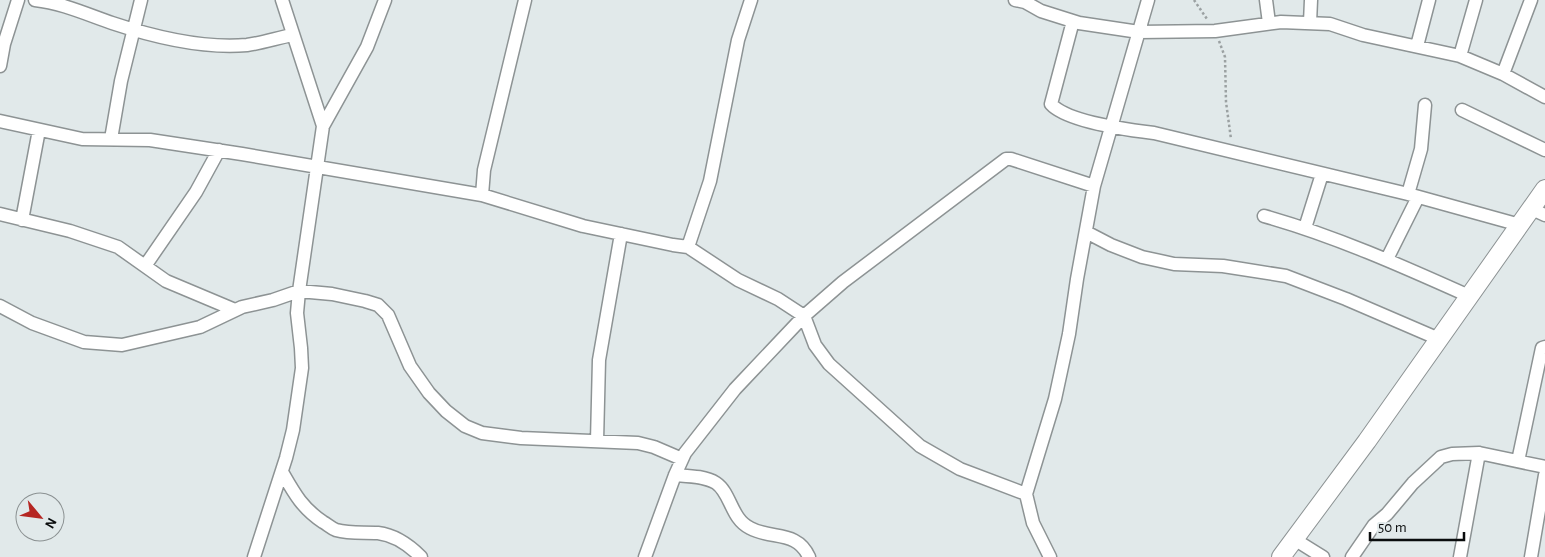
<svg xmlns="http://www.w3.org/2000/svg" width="1545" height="557" font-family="'Alegreya Sans',sans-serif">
  <rect width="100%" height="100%" fill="#e1e9ea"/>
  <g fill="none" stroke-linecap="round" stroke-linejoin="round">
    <defs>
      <path id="street" d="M35,0C62,3 86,14 112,23C154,37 202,49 247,45C262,43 277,38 292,35
        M1015,0L1025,2L1041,11L1079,23L1139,32L1215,31L1281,22L1330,24L1363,35L1460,56L1503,74L1545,97
        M1266,0L1269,23
        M1073,21L1051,104C1067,122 1129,130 1154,133L1408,194L1520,225
        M1310,23L1311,0
        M1417,46L1429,0
        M1460,56L1476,0
        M0,66L4,44L18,0
        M1503,74L1531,0
        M1462,110L1545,150
        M0,121L82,139L150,140L242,154L482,195L583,226L673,245L688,247L738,280L778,299L804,316L815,345L829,364L920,446L960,469L1026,494
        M323,126L367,47L385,0
        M111,139L121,81L141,0
        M1408,194L1421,149L1425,105
        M482,195L484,170L525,0
        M1532,209L1545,215
        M0,214L70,231L118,247L166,281L235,310
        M1264,216C1335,236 1402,266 1469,296
        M22,220L39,130
        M1305,228L1322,174
        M1086,232L1111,245L1142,257L1174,264L1223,266L1286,276L1346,299L1439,339
        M688,247L710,181L738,40L751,0
        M1387,259L1418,197
        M145,266L196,192L219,150
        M0,306L32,323L84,342L122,345L200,327L242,307L273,300L299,291L332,294L365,301L378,305L388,315L410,366L429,393L446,411L465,426L482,433L521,438L638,443L654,447L682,459
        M597,441L599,360L621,234
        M1518,461L1542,348L1545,347
        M282,472C294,493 302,508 323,522C327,524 331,528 336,530C350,534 364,532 378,533C395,535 409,545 421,557
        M675,475C688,476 705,476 716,483C731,493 731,519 750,528C772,540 797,530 809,557
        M1294,539L1323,557
        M254,557L286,458L293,430L302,368L301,348L297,313L299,291L323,126L282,0
        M645,557L675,475L685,453L735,389L804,316L843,282L1006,159H1011L1094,186
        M1050,557L1033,523L1026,494L1055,399L1069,334L1077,279L1094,186L1148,0
        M1352,557L1374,525L1387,514L1413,483L1441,457L1452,454L1479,453L1545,467
        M1460,557L1479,453
        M1531,557L1545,475"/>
      <path id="secondary" d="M1281,557L1367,441L1545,189"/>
    </defs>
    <!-- street casing -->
    <use href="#street" stroke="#8d9394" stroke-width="15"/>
    <!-- secondary casing -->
    <use href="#secondary" stroke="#8d9394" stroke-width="20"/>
    <!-- path -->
    <path stroke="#9ba1a2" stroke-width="2.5" stroke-dasharray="2.5 2.5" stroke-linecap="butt" d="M1194,0L1207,19
      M1219,41L1225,57L1226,102L1231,139"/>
    <!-- street -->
    <use href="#street" stroke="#fff" stroke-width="12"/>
    <!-- secondary -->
    <use href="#secondary" stroke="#fff" stroke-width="18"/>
  </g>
  <!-- north arrow -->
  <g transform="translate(40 517) rotate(119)"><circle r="24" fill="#e1e9ea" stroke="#8b9192"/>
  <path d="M0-4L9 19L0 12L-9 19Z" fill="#b52622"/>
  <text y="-8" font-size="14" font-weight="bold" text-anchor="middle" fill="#0a0c0d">N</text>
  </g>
  <!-- scale -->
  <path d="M1370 532v8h94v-8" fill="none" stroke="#0a0c0d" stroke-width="2.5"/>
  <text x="1378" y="532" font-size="15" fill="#0a0c0d" stroke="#e1e9ea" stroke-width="4" paint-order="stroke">50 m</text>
</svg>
